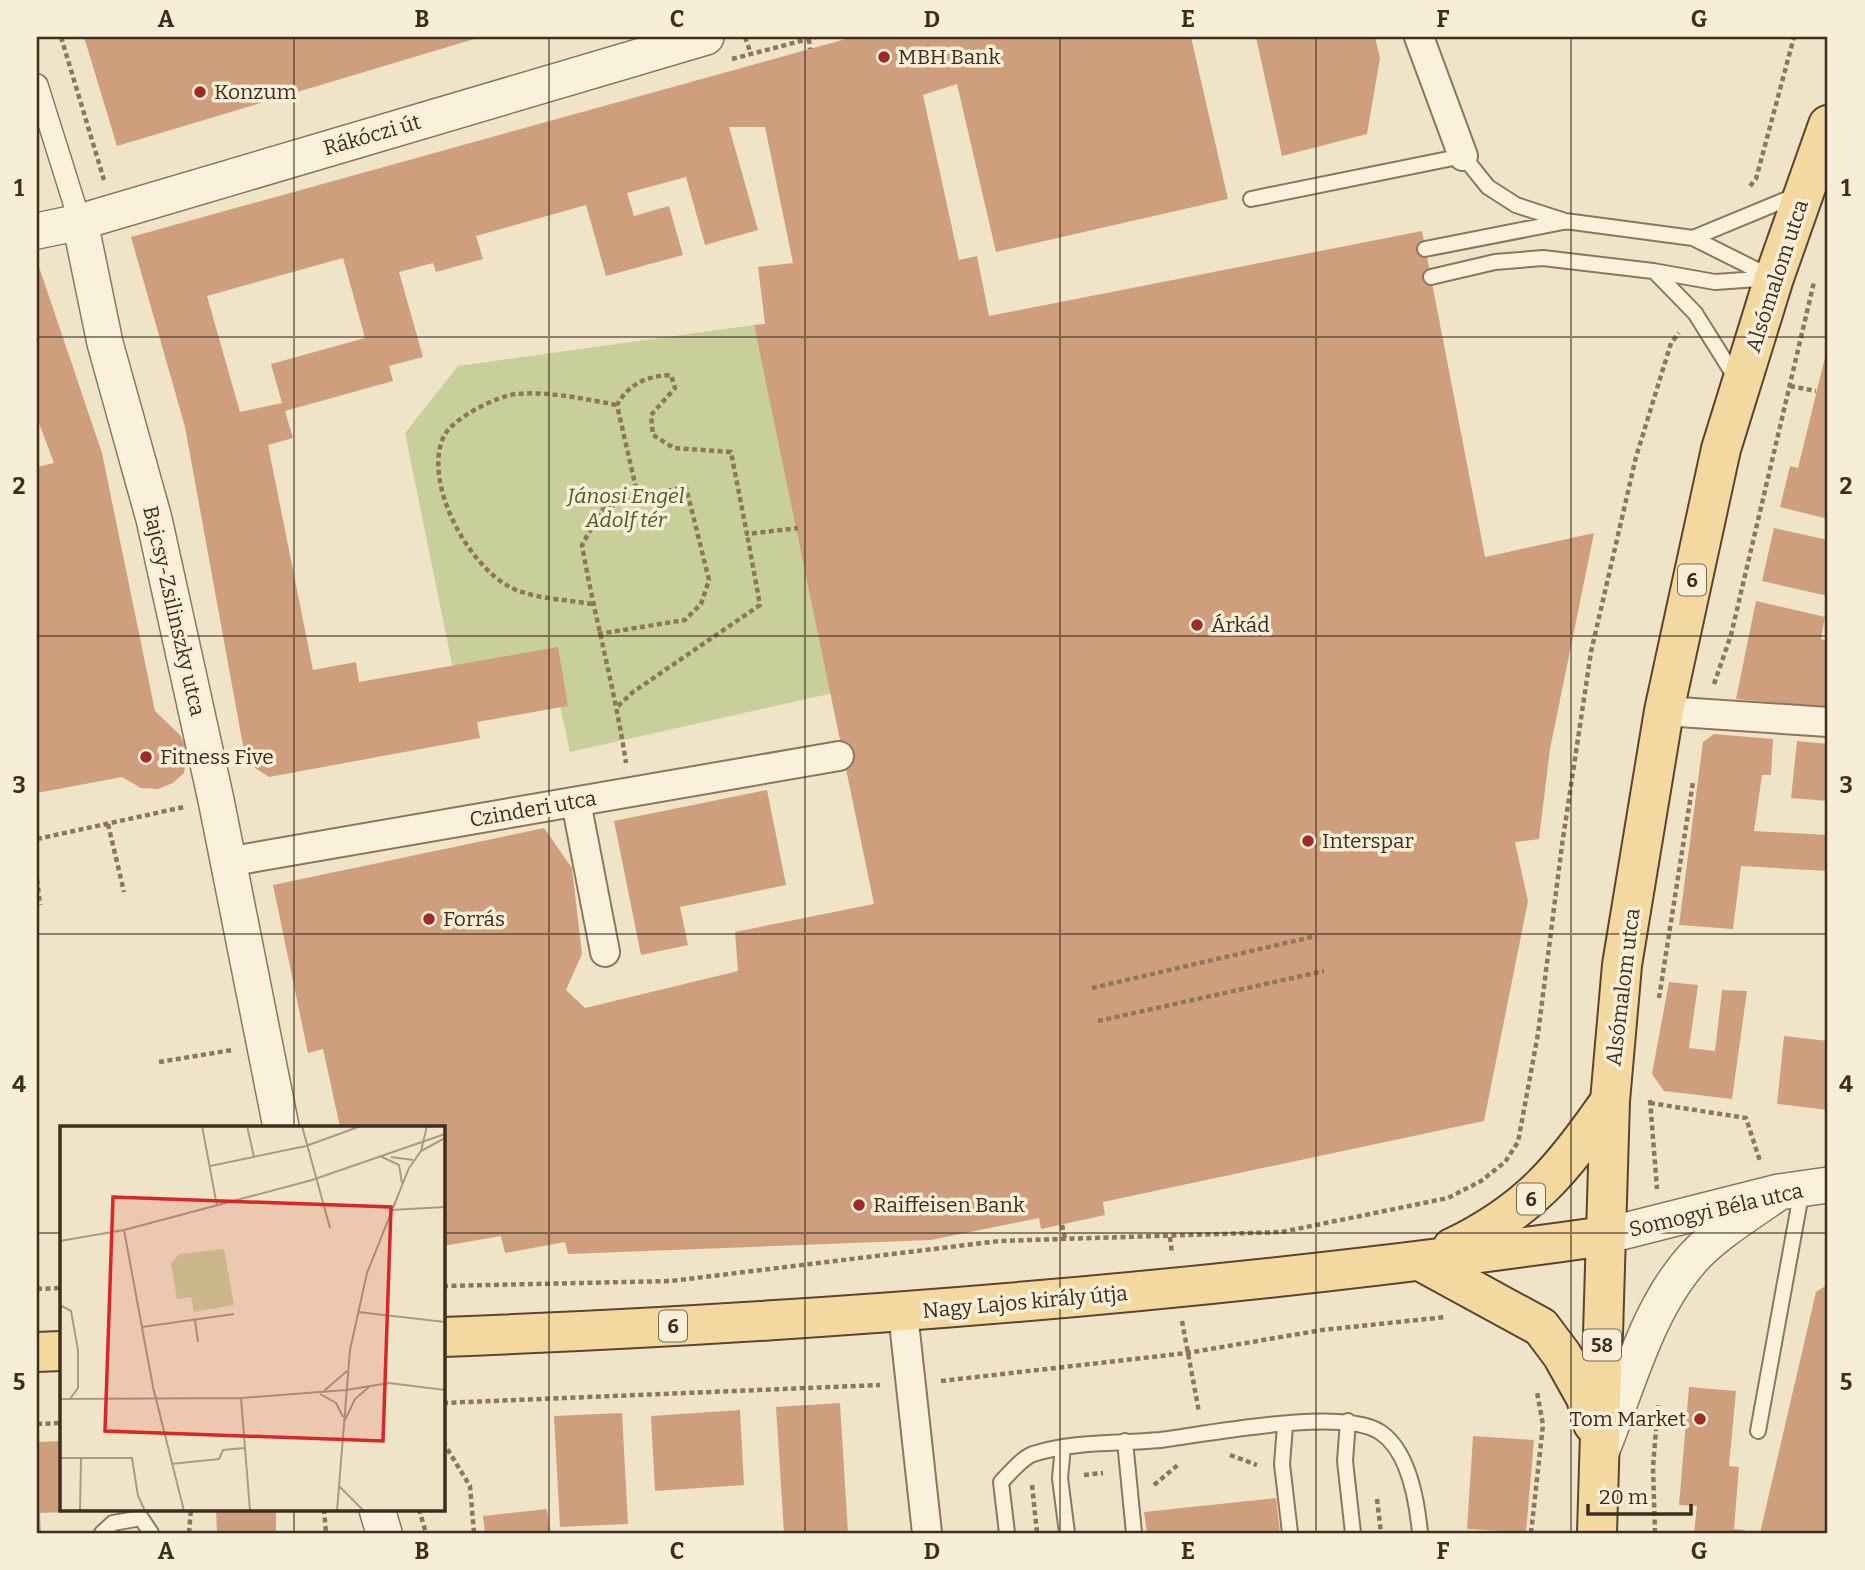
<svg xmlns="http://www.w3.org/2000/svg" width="1865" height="1570" font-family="Bitter,serif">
  <rect width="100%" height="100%" fill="#f0e4c8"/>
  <!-- green -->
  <path fill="#c9cf9b" d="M754,325L833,693L570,752L548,651L453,669L405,433L458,366Z"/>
  <!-- building -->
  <path fill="#cf9f7d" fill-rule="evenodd" d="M84,37H481L117,146Z
    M853,37H1191L1228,199L996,252L957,84L923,95L959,260L977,256L989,316L1422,231L1485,557L1594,533L1550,749L1539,839L1515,842L1528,901L1484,1121L1103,1202L1105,1215L1041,1229L1039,1218L931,1240L568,1254L565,1242L505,1253L501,1236L443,1246V1127H340L323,1049L308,1053L273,885L544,828L572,868L582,954L566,990L585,1008L738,971L735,932L874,904L754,325L765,324L758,267L793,263L765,127H729L758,230L705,245L686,177L627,193L634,216L669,206L683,255L606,276L586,205L476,236L483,259L436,272L433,263L399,272L423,357L389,366L393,381L285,411L293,438L268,445L313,670L356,662L359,682L558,647L568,706L477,722L480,738L269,777L246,762L185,427L131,237ZM343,258L365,338L271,364L282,403L240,412L207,296Z
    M1256,37H1375L1380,58L1367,134L1282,156Z
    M37,261L102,453L155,711L180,735L188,749L184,773L173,783L158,789L141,788L122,777L37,793V467L54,463L37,418Z
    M1828,345V519L1780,507L1790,466L1798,468Z
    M1774,528L1828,540V596L1762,581Z
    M1756,601L1825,617L1821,639L1828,641V708L1736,699Z
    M1714,734L1773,739L1771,775H1762L1754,831L1828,835V871L1741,866L1733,929L1679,925L1703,742Z
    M1797,741L1828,744V801L1791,798Z
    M767,790L786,885L680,907L688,945L641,955L614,821Z
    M1669,982L1698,985L1689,1048L1715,1051L1722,990L1747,991L1732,1099L1664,1091L1652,1074Z
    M1784,1036L1828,1041V1110L1777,1104Z
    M1828,1284V1533H1760L1816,1292Z
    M1689,1387L1736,1391L1729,1466L1739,1467L1734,1529L1745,1530V1533H1694L1697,1506L1679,1505Z
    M840,1403L848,1533H784L776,1407Z
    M740,1410L744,1485L655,1491L651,1416Z
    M622,1413L628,1524L560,1527L554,1416Z
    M1473,1436L1534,1440L1526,1532L1467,1529Z
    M61,1441V1509L92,1511L40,1513L41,1533H37V1442Z
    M1276,1498L1280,1533H1147L1144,1512Z
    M216,1509H276V1533H217Z
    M547,1509L550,1533H485L483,1516Z"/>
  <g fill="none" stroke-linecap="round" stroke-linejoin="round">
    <defs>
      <path id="service" d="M1251,199L1463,156L1488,187L1516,205L1565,221L1693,238L1773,278
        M1693,238L1797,195
        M1425,249L1563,222
        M1654,271L1695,313L1737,380
        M1431,277L1495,262L1543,258L1653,271L1715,282L1773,278
        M1348,1421L1345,1461L1353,1533
        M1285,1426L1282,1464L1290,1533
        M1758,1431L1802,1189
        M1125,1441L1134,1533
        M1063,1447L1060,1478L1067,1533
        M102,1533L113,1523L141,1518L151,1533
        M1007,1533L1001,1482C1010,1473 1022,1458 1033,1454C1074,1441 1118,1444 1160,1440C1208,1434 1341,1407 1380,1432C1409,1451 1417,1501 1420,1533"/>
      <path id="pedestrian" d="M37,85L80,222"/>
      <path id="minor" d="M1419,37L1463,156
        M1664,711L1828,722
        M576,802L605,952
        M227,862L839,756
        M903,1313L927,1533"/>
      <path id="tertiary" d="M80,222L105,343L154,519L216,800L281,1127
        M37,231L80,222L706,37
        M1605,1236L1779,1192L1828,1185
        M1603,1447C1628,1385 1647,1309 1693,1258C1717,1232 1750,1213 1779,1192
        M377,1509L384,1533"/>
      <path id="primary" d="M1452,1248C1529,1211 1563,1169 1610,1101
        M1422,1262L1541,1327L1562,1355L1586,1398L1593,1424
        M443,1337C832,1322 1219,1291 1605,1236
        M37,1352L61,1351
        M1597,1533L1610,1101L1622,965L1664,711L1721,449L1774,278L1828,125"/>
    </defs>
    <!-- service casing -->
    <use href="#service" stroke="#8d765c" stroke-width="18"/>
    <!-- pedestrian casing -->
    <use href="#pedestrian" stroke="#8d765c" stroke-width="24"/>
    <!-- minor casing -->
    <use href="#minor" stroke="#8d765c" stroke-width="32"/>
    <!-- tertiary casing -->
    <use href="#tertiary" stroke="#8d765c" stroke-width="38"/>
    <!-- primary casing -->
    <use href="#primary" stroke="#5b4430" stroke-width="42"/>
    <!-- path -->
    <path stroke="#8d765c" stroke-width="4.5" stroke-dasharray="5 3.5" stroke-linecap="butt" d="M61,37L104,180
      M745,37L751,54
      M809,39L810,49
      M732,59L816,37
      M1750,186L1756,179L1794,37
      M1790,386L1816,391
      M638,497L617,405C629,384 646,376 671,375L675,388L651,415L653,435L674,448L731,452L747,534L798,528
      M592,604C568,600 541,599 519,591C472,575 421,483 444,436C453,418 497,396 516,394C549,391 585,399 617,405
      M598,634L685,620L701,604L709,580L686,487L638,497L602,510L582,545C595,619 615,690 626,763
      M1714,684L1731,635L1814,282
      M618,706L633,692L760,605L747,534
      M108,824L124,892
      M37,839L184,807
      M37,879L40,905
      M1092,988L1316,936
      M1659,998L1693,782
      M1098,1021L1324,971
      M159,1062L232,1050
      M1650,1100L1657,1189
      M1650,1103L1746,1118L1760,1161
      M1062,1225L1065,1238
      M1170,1237L1172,1254
      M443,1286L671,1281L999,1241L1282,1232L1448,1198L1481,1181L1505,1162L1518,1142L1538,1034L1562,845L1591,652L1636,457L1671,343L1679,333
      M37,1289L61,1288
      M1182,1321L1199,1412
      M941,1381L1187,1353L1322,1330L1446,1317
      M443,1403L880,1385
      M37,1424L61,1423
      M443,1442L470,1486L474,1533
      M1230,1455L1257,1465
      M1084,1475L1103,1473
      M1032,1485L1037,1533
      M1154,1485L1179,1464
      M1377,1499L1381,1533
      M324,1509L326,1533
      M419,1509L426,1533
      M189,1533L191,1509
      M1531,1533L1543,1425L1537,1392
      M1655,1533L1653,1467L1658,1405"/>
    <!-- service -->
    <use href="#service" stroke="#faf1dc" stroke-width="14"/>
    <!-- pedestrian -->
    <use href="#pedestrian" stroke="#faf1dc" stroke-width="21"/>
    <!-- minor -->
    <use href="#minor" stroke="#faf1dc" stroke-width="28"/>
    <!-- tertiary -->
    <use href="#tertiary" stroke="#faf1dc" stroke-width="35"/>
    <!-- primary -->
    <use href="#primary" stroke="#f3d9a0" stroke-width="38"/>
  </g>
  <!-- grid -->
  <path fill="none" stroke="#3d2e20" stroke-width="2" stroke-opacity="0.55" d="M294,37V1127M549,37V1533M805,37V1533M1060,37V1533M1316,37V1533M1571,37V1533M37,337H1828M37,636H1828M37,934H1828M37,1233H61M443,1233H1828M294,1509V1533"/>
  <!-- markers -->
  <g fill="#9e2a2b" stroke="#f7eed8" stroke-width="2.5">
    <circle cx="884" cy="57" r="7"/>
    <circle cx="200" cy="92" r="7"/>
    <circle cx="1197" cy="625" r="7"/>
    <circle cx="146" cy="757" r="7"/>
    <circle cx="1308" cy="841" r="7"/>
    <circle cx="429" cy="919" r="7"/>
    <circle cx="859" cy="1205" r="7"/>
    <circle cx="1700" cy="1419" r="7"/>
  </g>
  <g text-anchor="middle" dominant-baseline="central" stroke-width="7" stroke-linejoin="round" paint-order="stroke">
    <!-- shield labels -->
    <g fill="#f7eed8" stroke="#756857" stroke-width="2">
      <rect x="1678" y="564.5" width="28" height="31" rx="5"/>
      <rect x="1517" y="1183.5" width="28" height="31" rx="5"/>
      <rect x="659" y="1310.5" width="28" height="31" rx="5"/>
      <rect x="1583" y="1329.5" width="38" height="31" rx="5"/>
    </g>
    <g font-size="19" font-weight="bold" fill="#3d2e20">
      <text x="1692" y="580">6</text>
      <text x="1531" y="1199">6</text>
      <text x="673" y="1326">6</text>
      <text x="1602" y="1345">58</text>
    </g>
    <!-- poi labels -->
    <g font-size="21" fill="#3d2e20" stroke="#f7eed8" text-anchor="start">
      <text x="898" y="57">MBH Bank</text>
      <text x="214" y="92">Konzum</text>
      <text x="1211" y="625">Árkád</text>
      <text x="160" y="757">Fitness Five</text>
      <text x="1322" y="841">Interspar</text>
      <text x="443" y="919">Forrás</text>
      <text x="873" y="1205">Raiffeisen Bank</text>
      <text x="1686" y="1419" text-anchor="end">Tom Market</text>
    </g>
    <!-- street labels -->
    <g font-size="21" fill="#3d2e20" stroke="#f7eed8">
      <text transform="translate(372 135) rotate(-16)">Rákóczi út</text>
      <text transform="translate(1777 276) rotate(-72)">Alsómalom utca</text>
      <text transform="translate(174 611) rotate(77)">Bajcsy-Zsilinszky utca</text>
      <text transform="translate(533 809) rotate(-10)">Czinderi utca</text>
      <text transform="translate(1623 987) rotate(-83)">Alsómalom utca</text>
      <text transform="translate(1716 1210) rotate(-13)">Somogyi Béla utca</text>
      <text transform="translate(1025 1302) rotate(-5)">Nagy Lajos király útja</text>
    </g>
    <!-- park labels -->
    <g font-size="21" font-style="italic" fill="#4d5a26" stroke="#f7eed8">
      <text x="626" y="496">Jánosi Engel<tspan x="626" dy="24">Adolf tér</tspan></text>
    </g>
  </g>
  <!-- overview -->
  <g transform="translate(60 1126)">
    <rect width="385" height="385" fill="#f0e4c8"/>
    <path d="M164,123L174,179L134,186L131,171L117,173L111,138L119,128Z" fill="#c9cf9b"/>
    <path fill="none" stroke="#a89b85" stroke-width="2" d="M142,0L157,80M187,0L194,31M242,0L270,102M361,25L367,0M320,30L339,39L342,57M331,31L353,34M150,40L246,20L301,0M331,84L385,81M64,104L93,261L124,385M0,115L64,104L252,54L385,8M0,179L11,185L18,224V262L10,273M298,186L385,196M135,194L138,216M82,201L174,188M286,264L329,257L385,264M264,265L287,245M260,268L276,277L283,291M181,272L190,385M0,273L181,272L286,264M285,294L295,273L310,260M0,332H72L78,370L85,385M111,338L159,333L163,324L184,322M279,360L304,385M20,385L21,332M277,385L290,224L307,147L349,42L361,25L385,12M309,385H335"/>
    <path fill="#d62828" fill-opacity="0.15" stroke="#d62828" stroke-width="3.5" d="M53,71L331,81L323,315L45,305Z"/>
    <rect width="385" height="385" fill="none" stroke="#3d2e20" stroke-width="3.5"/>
  </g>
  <!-- border -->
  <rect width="1865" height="1570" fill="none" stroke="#f7eed8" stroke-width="77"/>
  <!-- scale -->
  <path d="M1588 1504v10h103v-10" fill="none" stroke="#3d2e20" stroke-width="3.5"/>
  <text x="1599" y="1504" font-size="21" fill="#3d2e20" stroke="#f7eed8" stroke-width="5" paint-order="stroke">20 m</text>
  <rect x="38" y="38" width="1788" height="1494" fill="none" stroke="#3d2e20" stroke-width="2.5"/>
  <g font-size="23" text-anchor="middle" font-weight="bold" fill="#3d2e20">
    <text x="166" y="27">A</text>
    <text x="422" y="27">B</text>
    <text x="677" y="27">C</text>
    <text x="932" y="27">D</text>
    <text x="1188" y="27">E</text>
    <text x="1443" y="27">F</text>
    <text x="1699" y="27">G</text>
    <text x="19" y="196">1</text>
    <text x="1846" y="196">1</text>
    <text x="19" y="494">2</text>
    <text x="1846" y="494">2</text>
    <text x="19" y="793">3</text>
    <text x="1846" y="793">3</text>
    <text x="19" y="1092">4</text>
    <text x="1846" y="1092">4</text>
    <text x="19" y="1390">5</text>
    <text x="1846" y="1390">5</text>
    <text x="166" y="1559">A</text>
    <text x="422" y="1559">B</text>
    <text x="677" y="1559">C</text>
    <text x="932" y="1559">D</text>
    <text x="1188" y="1559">E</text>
    <text x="1443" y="1559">F</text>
    <text x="1699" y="1559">G</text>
  </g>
</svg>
